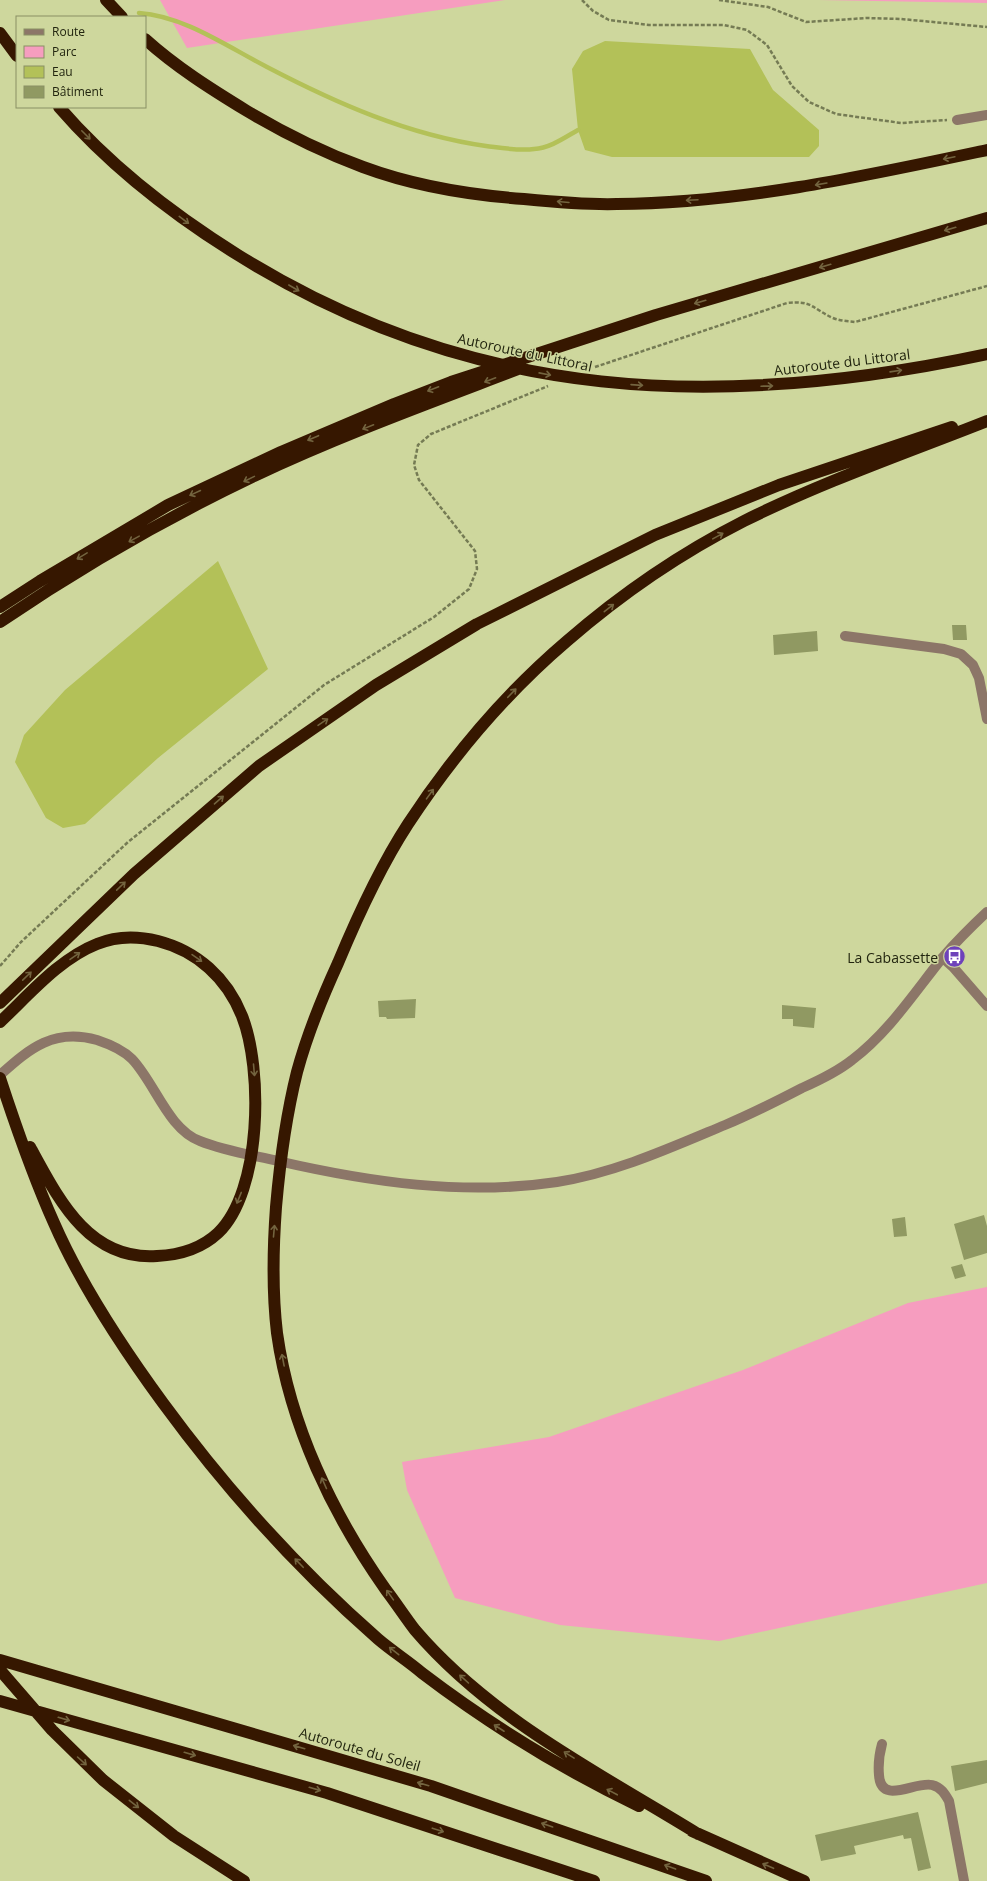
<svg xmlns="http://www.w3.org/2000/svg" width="987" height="1881" font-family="'Open Sans',sans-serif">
  <rect width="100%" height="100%" fill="#ced79d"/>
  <!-- green -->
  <path fill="#f69dbf" d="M160,0H505L187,48Z
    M819,0H987V3Z
    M987,1287V1583L719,1641L560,1625L455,1598L407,1490L402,1462L549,1437L743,1370L908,1303Z"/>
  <!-- water -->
  <path fill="#b3c158" d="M605,41L750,49L773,90L819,130V146L809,157H612L585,150L578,130L572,69L583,51Z
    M218,561L268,669L158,758L85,824L63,828L46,818L15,762L24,735L65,690Z"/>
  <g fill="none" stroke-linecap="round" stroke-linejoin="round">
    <!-- stream -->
    <path stroke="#b3c158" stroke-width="4.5" d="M139,13C184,16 228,47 267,67C336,103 408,135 486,146C502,148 518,151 534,149C550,148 564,138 578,130"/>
  </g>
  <!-- building -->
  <path fill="#909962" d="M952,625H966L967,640H953Z
    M817,631L818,651L774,655L773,635Z
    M416,999L415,1018L387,1019L386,1017H379L378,1001Z
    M782,1005L816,1008L814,1028L793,1026V1019H782Z
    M984,1215L987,1226V1253L964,1260L954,1224Z
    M905,1217L907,1236L894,1237L892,1219Z
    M962,1264L966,1276L955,1279L951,1267Z
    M987,1760V1783L955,1791L951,1766Z
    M918,1812L931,1868L918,1871L911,1838L904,1839L903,1835L854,1846L856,1854L821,1861L815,1835Z"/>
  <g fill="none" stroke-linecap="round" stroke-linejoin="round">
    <!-- path -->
    <path stroke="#757b54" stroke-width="2.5" stroke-dasharray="4 2" stroke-linecap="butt" d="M582,0L593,11L609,20L649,25H724L747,30L767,45L792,86L809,102L836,114L901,123L947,120
      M719,0L768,7L806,22L867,18L901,19L987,27
      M595,367L787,303C812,300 813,309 833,318C840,321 848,321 855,322L987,286
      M0,966L21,942L128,842L324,685L434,617L469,589L477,569L475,551L419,480L414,465L418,445L431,434L548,386"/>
    <!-- minor -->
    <path stroke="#8c7668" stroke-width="10" d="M957,120L987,115
      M845,636L944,649L961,654L973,665L979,678L987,719
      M943,958L953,967L987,1006
      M0,1075C30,1048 54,1028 97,1040C109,1044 122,1049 132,1059C155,1083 168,1129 200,1141C225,1151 252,1155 278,1161C369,1182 464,1196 557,1182C615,1173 670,1148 725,1125C751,1114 777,1101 802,1088C820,1080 837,1072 852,1060C889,1032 914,993 943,957C957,941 972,926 987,912
      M882,1744C879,1755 878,1764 879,1775C881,1806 915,1781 932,1785C941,1787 945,1794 949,1801L964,1881"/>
    <!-- highway -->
    <path stroke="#361700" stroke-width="12" d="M106,0L122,17
      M0,33L17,56
      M145,39C176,67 211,89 247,111C284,133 322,152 363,167C414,186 470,195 524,199C555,202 586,205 617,204C742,203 865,176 987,150
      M59,107C110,166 172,214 238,255C475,403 720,411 987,354
      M0,607L40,581L168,505L281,452L394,404L451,382L656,315L987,218
      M0,622C81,567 166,518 254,476C341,435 432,402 521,368
      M0,1003L134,874L259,766L376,685L477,624L655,535L779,485L952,427
      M0,1022C29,995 59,959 97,944C116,936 138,936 158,941C197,951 227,978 242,1016C263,1069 262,1191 218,1233C202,1248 179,1255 157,1256C88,1261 58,1198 30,1147
      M0,1078C16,1127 33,1176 54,1223C82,1287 122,1347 163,1403C226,1489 298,1569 378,1639C392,1651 408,1661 422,1673C489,1724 562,1769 639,1806
      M0,1660L431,1786L706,1881
      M0,1670L52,1730L103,1780L174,1836L244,1881
      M0,1701L327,1793L594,1881
      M692,1831L804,1881
      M698,1834C599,1773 491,1719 415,1630C405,1617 396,1603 386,1590C333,1515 290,1426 277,1333C272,1291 273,1248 276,1207C280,1161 286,1116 297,1072C307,1035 322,998 338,963C358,915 380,867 408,824C452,757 506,693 567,641C620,595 681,553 744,521C822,482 906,453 987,421"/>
  </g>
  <!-- one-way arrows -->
  <defs><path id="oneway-shaft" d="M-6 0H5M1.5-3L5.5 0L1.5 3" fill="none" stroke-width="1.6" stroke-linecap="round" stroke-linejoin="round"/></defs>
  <g stroke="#73643f">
    <use href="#oneway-shaft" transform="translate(86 135) rotate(45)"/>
    <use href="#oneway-shaft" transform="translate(949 158) rotate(168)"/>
    <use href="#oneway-shaft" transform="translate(821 184) rotate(170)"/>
    <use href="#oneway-shaft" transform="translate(692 200) rotate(177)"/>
    <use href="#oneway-shaft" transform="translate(563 202) rotate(-175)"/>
    <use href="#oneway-shaft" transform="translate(184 220) rotate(37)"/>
    <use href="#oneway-shaft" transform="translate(950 229) rotate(164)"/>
    <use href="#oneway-shaft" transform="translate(825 266) rotate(164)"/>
    <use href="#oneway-shaft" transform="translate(294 288) rotate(30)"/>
    <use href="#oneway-shaft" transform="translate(700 302) rotate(164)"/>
    <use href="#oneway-shaft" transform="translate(896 371) rotate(-8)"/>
    <use href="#oneway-shaft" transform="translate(545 374) rotate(11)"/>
    <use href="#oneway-shaft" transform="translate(490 380) rotate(159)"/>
    <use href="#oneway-shaft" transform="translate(637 385) rotate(4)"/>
    <use href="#oneway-shaft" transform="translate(767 386) rotate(-2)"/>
    <use href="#oneway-shaft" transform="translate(433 389) rotate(159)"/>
    <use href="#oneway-shaft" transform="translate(368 427) rotate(158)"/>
    <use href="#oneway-shaft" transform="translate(313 438) rotate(157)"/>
    <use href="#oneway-shaft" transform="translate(249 479) rotate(154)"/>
    <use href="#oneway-shaft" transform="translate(195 493) rotate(155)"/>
    <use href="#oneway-shaft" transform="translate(718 536) rotate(-29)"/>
    <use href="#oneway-shaft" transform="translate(134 539) rotate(151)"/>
    <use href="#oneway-shaft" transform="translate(82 556) rotate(149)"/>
    <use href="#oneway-shaft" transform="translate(609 608) rotate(-38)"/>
    <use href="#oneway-shaft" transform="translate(512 693) rotate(-46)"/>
    <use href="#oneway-shaft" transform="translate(323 722) rotate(-34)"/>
    <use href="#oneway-shaft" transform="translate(430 794) rotate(-54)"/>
    <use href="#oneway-shaft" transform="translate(219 800) rotate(-41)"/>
    <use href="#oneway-shaft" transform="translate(121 886) rotate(-44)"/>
    <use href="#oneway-shaft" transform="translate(75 956) rotate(-35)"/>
    <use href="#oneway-shaft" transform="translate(197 958) rotate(35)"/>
    <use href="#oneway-shaft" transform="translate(27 976) rotate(-44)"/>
    <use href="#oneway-shaft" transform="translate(254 1070) rotate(85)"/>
    <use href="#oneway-shaft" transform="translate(239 1198) rotate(112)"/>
    <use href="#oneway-shaft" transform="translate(274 1231) rotate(-85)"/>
    <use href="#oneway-shaft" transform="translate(283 1360) rotate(-101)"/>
    <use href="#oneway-shaft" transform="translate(324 1483) rotate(-114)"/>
    <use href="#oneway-shaft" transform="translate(299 1563) rotate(-134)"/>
    <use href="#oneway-shaft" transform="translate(390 1595) rotate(-125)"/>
    <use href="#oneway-shaft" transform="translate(394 1651) rotate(-142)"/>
    <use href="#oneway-shaft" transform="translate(464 1679) rotate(-138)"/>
    <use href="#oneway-shaft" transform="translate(64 1719) rotate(16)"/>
    <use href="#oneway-shaft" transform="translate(499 1728) rotate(-147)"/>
    <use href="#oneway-shaft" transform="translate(299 1747) rotate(-164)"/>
    <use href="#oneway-shaft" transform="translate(190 1754) rotate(16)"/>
    <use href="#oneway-shaft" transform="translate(569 1755) rotate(-148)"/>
    <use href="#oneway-shaft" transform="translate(82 1761) rotate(42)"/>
    <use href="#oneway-shaft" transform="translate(423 1784) rotate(-164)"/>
    <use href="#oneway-shaft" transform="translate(315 1789) rotate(16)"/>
    <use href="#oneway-shaft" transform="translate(612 1792) rotate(-152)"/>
    <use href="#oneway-shaft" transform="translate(134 1804) rotate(38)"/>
    <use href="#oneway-shaft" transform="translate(547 1825) rotate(-161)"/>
    <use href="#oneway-shaft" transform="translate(438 1830) rotate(18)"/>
    <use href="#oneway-shaft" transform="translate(768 1866) rotate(-157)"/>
    <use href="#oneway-shaft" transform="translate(670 1867) rotate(-160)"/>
  </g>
  <!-- icons -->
  <defs>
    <symbol id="bus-disc" viewBox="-11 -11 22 22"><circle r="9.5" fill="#6e42ba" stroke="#ced79d"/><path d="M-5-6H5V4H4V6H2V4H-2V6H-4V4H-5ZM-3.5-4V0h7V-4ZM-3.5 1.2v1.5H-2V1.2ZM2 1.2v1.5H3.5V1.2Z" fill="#fff"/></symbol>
  </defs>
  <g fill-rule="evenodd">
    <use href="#bus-disc" x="942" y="944" width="25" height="25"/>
  </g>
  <g text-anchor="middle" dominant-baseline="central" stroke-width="3" stroke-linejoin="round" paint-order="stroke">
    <!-- street labels -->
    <g font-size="14" fill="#22250f" stroke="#ced79d">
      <text transform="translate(525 352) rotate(12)">Autoroute du Littoral</text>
      <text transform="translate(842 362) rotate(-7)">Autoroute du Littoral</text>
      <text transform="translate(360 1749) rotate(16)">Autoroute du Soleil</text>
    </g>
    <!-- poi labels -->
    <g font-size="14" fill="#22250f" stroke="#ced79d" text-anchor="end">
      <text x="938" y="957">La Cabassette</text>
    </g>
  </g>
  <!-- legend -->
  <rect x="16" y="16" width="130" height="92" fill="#ced79d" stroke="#899064"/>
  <rect x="24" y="29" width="20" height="6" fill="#8c7668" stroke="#899064"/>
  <text x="52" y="36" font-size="12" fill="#22250f">Route</text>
  <rect x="24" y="46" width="20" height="12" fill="#f69dbf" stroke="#899064"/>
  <text x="52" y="56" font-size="12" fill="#22250f">Parc</text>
  <rect x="24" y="66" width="20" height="12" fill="#b3c158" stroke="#899064"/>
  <text x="52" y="76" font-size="12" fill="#22250f">Eau</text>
  <rect x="24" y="86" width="20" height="12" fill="#909962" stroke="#899064"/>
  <text x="52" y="96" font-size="12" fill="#22250f">Bâtiment</text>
</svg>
